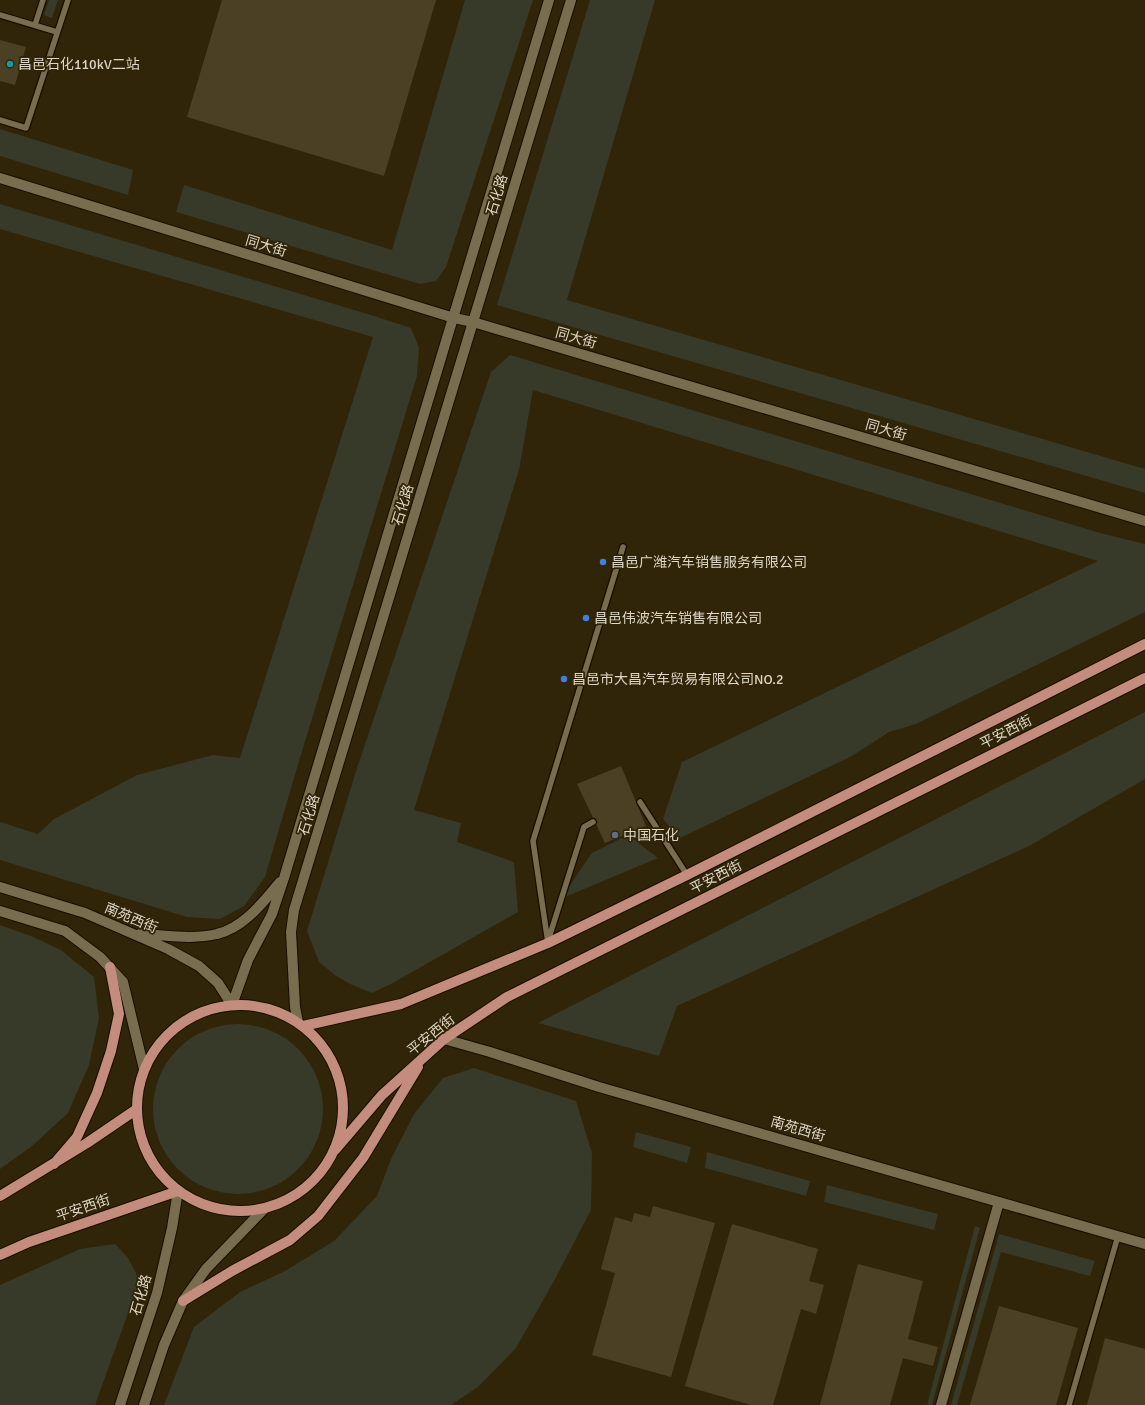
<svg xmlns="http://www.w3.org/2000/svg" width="1145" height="1405" font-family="Signika,'Noto Sans SC',sans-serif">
  <rect width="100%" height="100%" fill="#302508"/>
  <!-- green -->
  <path fill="#373929" d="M49,0H58L52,18L44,15Z
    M465,0H533L446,267L436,281L420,284L176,212L184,185L392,250Z
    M590,0H655L567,300L1145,469V493L497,305Z
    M0,129L133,170L128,195L0,156Z
    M0,204L374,316L411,328L419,348L417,376L299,761L265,877L244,906L220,919L187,917L0,860V822L38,834L54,819L137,775L213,755L240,758L373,337L0,229Z
    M510,355L1100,533L1145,544V612L916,724L889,732L852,756L680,838L663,819L682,762L1098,561L533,390L519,470L414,810L461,823L457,842L514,862L518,912L391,984L372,993L350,984L335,975L319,962L307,931L357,768L491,372Z
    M1145,712V779L1029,846L677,1006L659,1056L538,1023Z
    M628,835L658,858L565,897L572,882L592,853Z
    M0,925L31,936L61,950L94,977L99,1018L89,1065L68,1113L32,1146L0,1169Z
    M153 1109a85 85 0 1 1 170 0a85 85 0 1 1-170 0Z
    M474,1068L576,1101L592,1153L591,1210L554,1281L516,1348L478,1387L451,1405H164L194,1327L240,1292L285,1271L334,1241L377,1196L391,1159L414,1114L443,1078Z
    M636,1132L691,1147L687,1163L633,1147Z
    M707,1152L810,1181L806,1196L705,1168Z
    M827,1185L938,1214L934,1230L824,1202Z
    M975,1226L980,1228L932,1405H927Z
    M999,1234L1095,1261L1090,1276L1001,1252L957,1405H951Z
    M115,1244L128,1258L137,1275L136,1291L95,1405H0V1285L80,1249Z"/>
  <!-- building -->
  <path fill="#4b4024" d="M222,0H436L384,176L187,117Z
    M0,40L26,47L15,85L0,81Z
    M621,766L646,826L605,843L577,784Z
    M653,1206L715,1223L671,1377L592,1355L615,1273L601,1269L615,1217L632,1222L634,1213L650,1217Z
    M732,1224L818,1249L809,1281L824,1285L816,1314L801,1309L773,1405H751L685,1386Z
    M858,1264L923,1281L908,1339L938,1347L933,1366L903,1358L890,1405H820Z
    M999,1306L1078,1328L1056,1405H970Z
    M1105,1338L1145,1349V1405H1087Z"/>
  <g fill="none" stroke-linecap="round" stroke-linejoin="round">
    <defs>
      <path id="service" d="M0,15L57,32
        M35,25L43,0
        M0,120L26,128L68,0
        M640,802L687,875
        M548,941L584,827L593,822
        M548,943L533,841L623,547
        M1069,1405L1118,1236"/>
      <path id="minor" d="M941,1405L999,1202"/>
      <path id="tertiary" d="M0,178L454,318L473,322L1145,521
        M444,1039L490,1052L599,1087L1145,1244"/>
      <path id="secondary" d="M0,887L85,913L168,949L199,966L218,983L232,1005
        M0,911L65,931L100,957L123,982L144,1069
        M140,934C165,935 193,940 217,934C244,928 263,902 280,882
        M232,1005L248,960L272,914L284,878L549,0
        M298,1022L295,1007L291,932L294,910L571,0
        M120,1405L157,1293L172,1228L178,1191
        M144,1405L164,1345L183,1301L206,1269L264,1209"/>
      <path id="primary" d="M137 1108a103 103 0 1 1 206 0a103 103 0 1 1-206 0Z
        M303,1026L401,1004L548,943L687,875L1145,644
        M335,1150L382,1095L444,1039L507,997L1145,678
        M54,1164L77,1137L97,1093L111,1051L119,1014L110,967
        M0,1196L87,1143L137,1109
        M0,1255L29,1242L178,1191
        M183,1301L232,1271L290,1240L318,1216L363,1158L418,1067"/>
    </defs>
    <!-- service casing -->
    <use href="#service" stroke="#180d00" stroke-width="8"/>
    <!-- minor casing -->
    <use href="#minor" stroke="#180d00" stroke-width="12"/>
    <!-- tertiary casing -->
    <use href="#tertiary" stroke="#180d00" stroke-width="12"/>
    <!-- secondary casing -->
    <use href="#secondary" stroke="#180d00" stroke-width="12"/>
    <!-- primary casing -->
    <use href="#primary" stroke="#180d00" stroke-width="12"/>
    <!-- service -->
    <use href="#service" stroke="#796d4f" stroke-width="5.5"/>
    <!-- minor -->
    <use href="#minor" stroke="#796d4f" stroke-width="10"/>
    <!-- tertiary -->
    <use href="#tertiary" stroke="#796d4f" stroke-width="10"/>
    <!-- secondary -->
    <use href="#secondary" stroke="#796d4f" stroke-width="10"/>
    <!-- primary -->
    <use href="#primary" stroke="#c48c7d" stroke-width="10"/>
  </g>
  <!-- markers -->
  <circle fill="#0f9aa8" stroke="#302508" stroke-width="1.5" cx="10" cy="64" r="4"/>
  <g fill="#3f7fe0" stroke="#302508" stroke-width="1.5">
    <circle cx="603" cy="562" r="4"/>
    <circle cx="586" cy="618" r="4"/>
    <circle cx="564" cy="679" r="4"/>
  </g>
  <circle fill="#5c6f8a" stroke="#302508" stroke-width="1.5" cx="615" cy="835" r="4"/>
  <g text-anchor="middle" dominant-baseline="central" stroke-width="3.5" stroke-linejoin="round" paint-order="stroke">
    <!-- poi labels -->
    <g font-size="14" fill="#ddd6c6" stroke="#302508" text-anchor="start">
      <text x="18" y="64">昌邑石化110kV二站</text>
      <text x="611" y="562">昌邑广潍汽车销售服务有限公司</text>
      <text x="594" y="618">昌邑伟波汽车销售有限公司</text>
      <text x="572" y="679">昌邑市大昌汽车贸易有限公司NO.2</text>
      <text x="623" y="835">中国石化</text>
    </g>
    <!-- street labels -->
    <g font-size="14" fill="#ddd6c6" stroke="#302508">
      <text transform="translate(497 195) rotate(-73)">石化路</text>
      <text transform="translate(266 246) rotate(17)">同大街</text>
      <text transform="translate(576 338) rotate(16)">同大街</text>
      <text transform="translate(886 430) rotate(16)">同大街</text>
      <text transform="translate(403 505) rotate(-73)">石化路</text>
      <text transform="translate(1006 732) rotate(-27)">平安西街</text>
      <text transform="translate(309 815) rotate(-73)">石化路</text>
      <text transform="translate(716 877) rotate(-27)">平安西街</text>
      <text transform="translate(131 918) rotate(23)">南苑西街</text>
      <text transform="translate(431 1035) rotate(-39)">平安西街</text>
      <text transform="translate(798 1129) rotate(16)">南苑西街</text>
      <text transform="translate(83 1208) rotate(-19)">平安西街</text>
      <text transform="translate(141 1295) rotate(-74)">石化路</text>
    </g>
  </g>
</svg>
